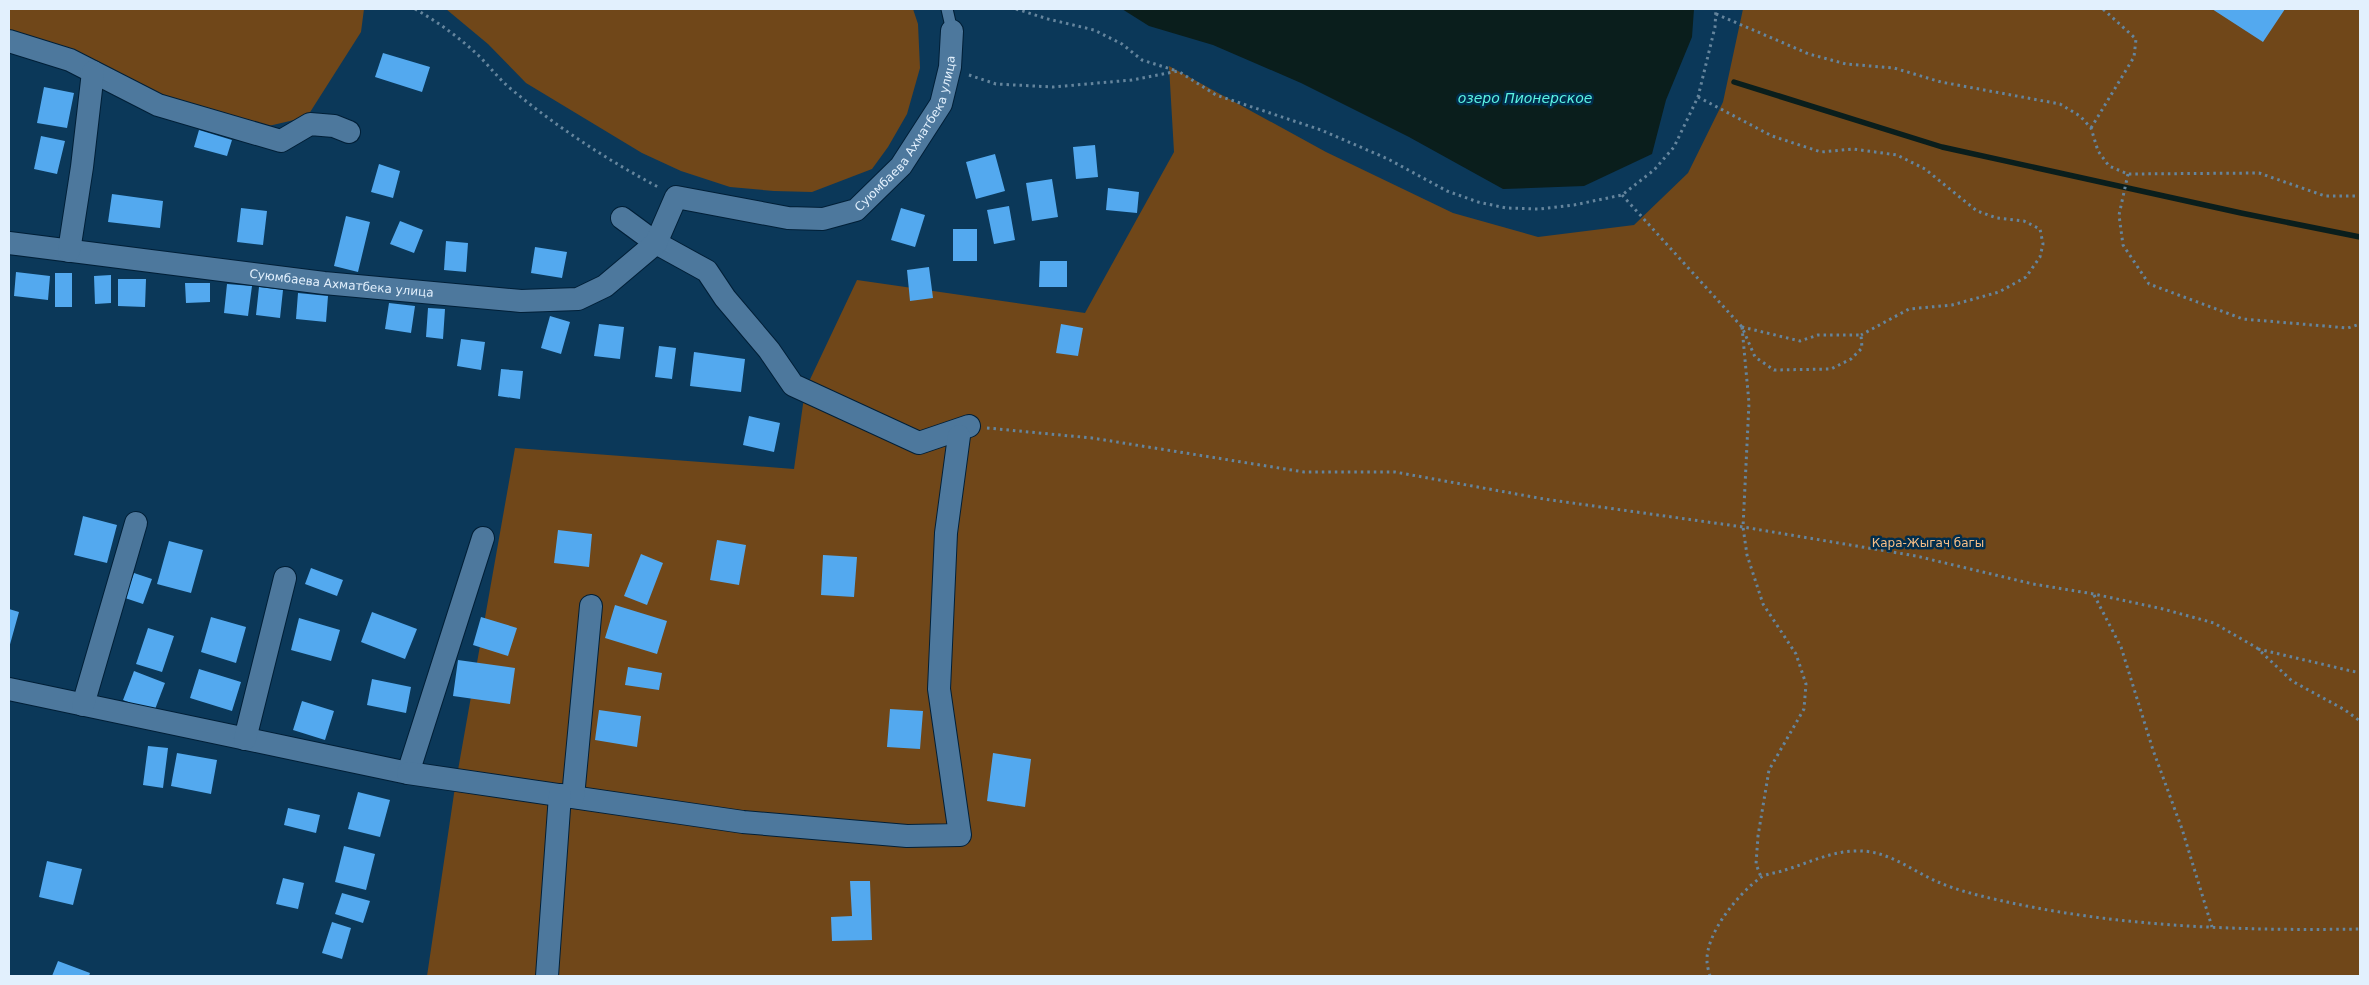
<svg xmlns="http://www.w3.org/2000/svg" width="2369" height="985" font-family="'DejaVu Sans',sans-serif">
  <rect width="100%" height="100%" fill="#0b3859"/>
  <!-- green -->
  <path fill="#704719" d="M9,9H364L361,32L307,117L260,128L169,102L9,31Z
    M446,9H913L918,24L920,68L907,114L888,147L872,169L812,192L774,191L730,187L681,171L642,153L526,83L488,44Z
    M1743,9H2360V976H427L455,787L515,448L794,469L805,390L857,280L1085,313L1174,152L1169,66L1326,152L1453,213L1538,237L1634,225L1688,173L1723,102Z"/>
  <!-- water -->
  <path fill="#0a1e1c" d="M1122,9H1694L1692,37L1666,100L1652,154L1584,186L1503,189L1409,137L1301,83L1213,45L1149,26Z"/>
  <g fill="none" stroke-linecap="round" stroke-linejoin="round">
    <!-- stream -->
    <path stroke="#0a1e1c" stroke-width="5.5" d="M1734,82L1942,147L2241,213L2360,237"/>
  </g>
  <!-- building -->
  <path fill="#53a9ef" d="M2212,9H2285L2263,42Z
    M383,53L430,67L422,92L375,77Z
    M44,87L74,93L67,128L37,123Z
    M199,130L232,140L227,156L194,147Z
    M41,136L65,141L57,174L34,169Z
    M1095,145L1098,177L1076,179L1073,147Z
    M995,154L1005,191L976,199L966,162Z
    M379,164L400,171L393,198L371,192Z
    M1052,179L1058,217L1032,221L1026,183Z
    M1108,188L1139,192L1137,213L1106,210Z
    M112,194L163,201L160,228L108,222Z
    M1009,206L1015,240L994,244L987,210Z
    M241,208L267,211L263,245L237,242Z
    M901,208L925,215L915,247L891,240Z
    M346,216L370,222L358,272L334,266Z
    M400,221L423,230L414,253L390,244Z
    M953,229H977V261H953Z
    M446,241L468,243L466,272L444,270Z
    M535,247L567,252L562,278L531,273Z
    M1040,261H1067V287H1039Z
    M929,267L933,298L910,301L907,270Z
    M16,272L50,276L48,300L14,296Z
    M55,273H72V307H55Z
    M111,275V303L95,304L94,276Z
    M118,279H146L145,307L118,306Z
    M185,283H210V302L186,303Z
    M227,284L252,286L248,316L224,313Z
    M259,287L283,290L280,318L256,315Z
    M298,293L328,296L326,322L296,319Z
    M389,303L415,306L411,333L385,329Z
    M428,308L445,309L443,339L426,337Z
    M550,316L570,322L561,354L541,348Z
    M599,324L624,327L620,359L594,356Z
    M1061,324L1083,328L1078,356L1056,353Z
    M461,339L485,342L481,370L457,366Z
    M659,346L676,348L672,379L655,377Z
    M694,352L745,359L741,392L690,386Z
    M501,369L523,371L520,399L498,396Z
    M749,416L780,423L774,452L743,445Z
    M83,516L117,525L107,563L74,555Z
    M558,530L592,534L589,567L554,563Z
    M717,540L746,545L739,585L710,580Z
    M169,541L203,550L191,593L157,584Z
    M641,554L663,563L647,605L624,596Z
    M823,555L857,557L854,597L821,595Z
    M311,568L343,580L337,596L305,584Z
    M134,573L152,579L143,604L125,598Z
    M615,605L667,621L657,654L605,638Z
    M9,609L19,612L9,648Z
    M372,612L417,629L405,659L361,642Z
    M211,617L246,627L236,663L201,652Z
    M481,617L517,628L508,656L473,645Z
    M299,618L340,630L331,661L291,650Z
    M148,628L174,636L162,672L136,664Z
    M458,660L515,668L510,704L453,696Z
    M628,667L662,673L659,690L625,685Z
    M199,669L241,682L232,711L190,698Z
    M134,671L165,683L154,712L123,700Z
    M372,679L411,687L406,713L367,705Z
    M302,701L334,711L325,740L293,730Z
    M890,709L923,711L920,749L887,747Z
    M599,710L641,716L637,747L595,740Z
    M148,746L168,748L163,788L143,785Z
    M177,753L217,760L211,794L171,786Z
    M993,753L1031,759L1025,807L987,801Z
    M358,792L390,800L380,837L348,829Z
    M288,808L320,815L316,833L284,825Z
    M344,846L375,854L366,890L335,882Z
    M47,861L82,869L73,905L39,897Z
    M283,878L304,883L298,909L276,904Z
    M850,881H870L872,940L832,941L831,917L852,916Z
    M342,893L370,901L363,923L335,914Z
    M332,922L351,928L342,959L322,953Z
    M58,961L90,973L89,976H52Z"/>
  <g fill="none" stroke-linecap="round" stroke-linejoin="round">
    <defs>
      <path id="service" d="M947,9L952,31"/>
      <g id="minor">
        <path d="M9,41L70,60L158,105L281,141L310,124L334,126L349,132"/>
        <path d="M622,218L656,243L707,271L725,298L769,350L793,385L919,443L969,426"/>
        <path id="s1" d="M9,243L324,283L521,301L578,299L605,286L656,243L676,197L788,218L823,219L856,210L901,166L941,104L950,67L952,31"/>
        <path d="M69,251L82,167L93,72"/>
        <path d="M9,689L408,773L483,538"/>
        <path d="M83,705L136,523"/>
        <path d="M245,739L285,578"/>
        <path d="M408,773L743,822L907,836L960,835L939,689L946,533L959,436"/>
        <path d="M573,797L591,606"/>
        <path d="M547,976L560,795"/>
      </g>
    </defs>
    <!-- service casing -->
    <use href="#service" stroke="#001f37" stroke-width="13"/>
    <!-- minor casing -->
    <use href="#minor" stroke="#001f37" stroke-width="24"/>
    <!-- path -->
    <path stroke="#65859d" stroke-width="3" stroke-dasharray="2.5 4" stroke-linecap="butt" d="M415,9C438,22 460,38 479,56C490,67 499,79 511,89C557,127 607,160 660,188
      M1016,9L1048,19L1094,30L1122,44L1142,60L1177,71
      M1716,14L1809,54L1846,64L1894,68L1941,82L2060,104L2080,116L2091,128L2098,151L2109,166L2128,174L2259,173L2325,196H2360
      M969,75L996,84L1053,87L1132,80L1178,71L1216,95L1321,130L1388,159L1447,191L1478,202L1506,208L1539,209L1574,205L1622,195L1654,170L1674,147L1698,97L1715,27L1716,9
      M1698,97L1772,136L1821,152L1853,149L1897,155L1925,169L1977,211L1997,218L2024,221L2040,229L2043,244L2040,257L2026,277L1999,292L1952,305L1909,309L1861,335
      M2091,128L2134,57L2136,39L2103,9
      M2128,174L2119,215L2123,245L2149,284L2243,319L2348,328L2360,324
      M1622,195L1742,327L1755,357L1774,370L1831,369L1851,359L1862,348L1861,335H1818L1800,341L1742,327
      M1742,327L1749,403L1743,527L1747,555L1763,604L1796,654L1806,684L1804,709L1769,770L1758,836L1756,864L1761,877
      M987,428L1092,438L1304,472H1395L1544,499L1743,527L1916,556L2033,584L2094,594L2163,609L2214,623L2257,648L2292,681L2345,710L2360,721
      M2094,595L2121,647L2153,750L2182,829L2212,927
      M2258,649L2360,673
      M1710,976C1709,972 1707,966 1707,961C1706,933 1738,894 1760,878C1767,873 1778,873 1785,870C1808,863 1830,852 1854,851C1887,849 1910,870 1938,882C1958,891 1985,897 2007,902C2122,927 2243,931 2360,929"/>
    <!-- service -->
    <use href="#service" stroke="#4d789d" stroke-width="11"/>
    <!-- minor -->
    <use href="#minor" stroke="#4d789d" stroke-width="22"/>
  </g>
  <g text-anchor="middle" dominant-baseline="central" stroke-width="5" stroke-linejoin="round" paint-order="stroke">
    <!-- street labels -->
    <g font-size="12" fill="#e2f0fd" stroke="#002e4e">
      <text stroke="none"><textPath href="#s1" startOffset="996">Суюмбаева Ахматбека улица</textPath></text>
      <text stroke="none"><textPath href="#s1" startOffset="335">Суюмбаева Ахматбека улица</textPath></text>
    </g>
    <!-- park labels -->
    <g font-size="12" fill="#f7bf87" stroke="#002e4e">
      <text x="1928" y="543">Кара-Жыгач багы</text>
    </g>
    <!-- water labels -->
    <g font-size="14" font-style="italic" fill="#5bf3e3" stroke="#002e4e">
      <text x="1525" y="98">озеро Пионерское</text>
    </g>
  </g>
  <!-- border -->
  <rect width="2369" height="985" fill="none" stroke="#e2f0fd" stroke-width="20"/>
</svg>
